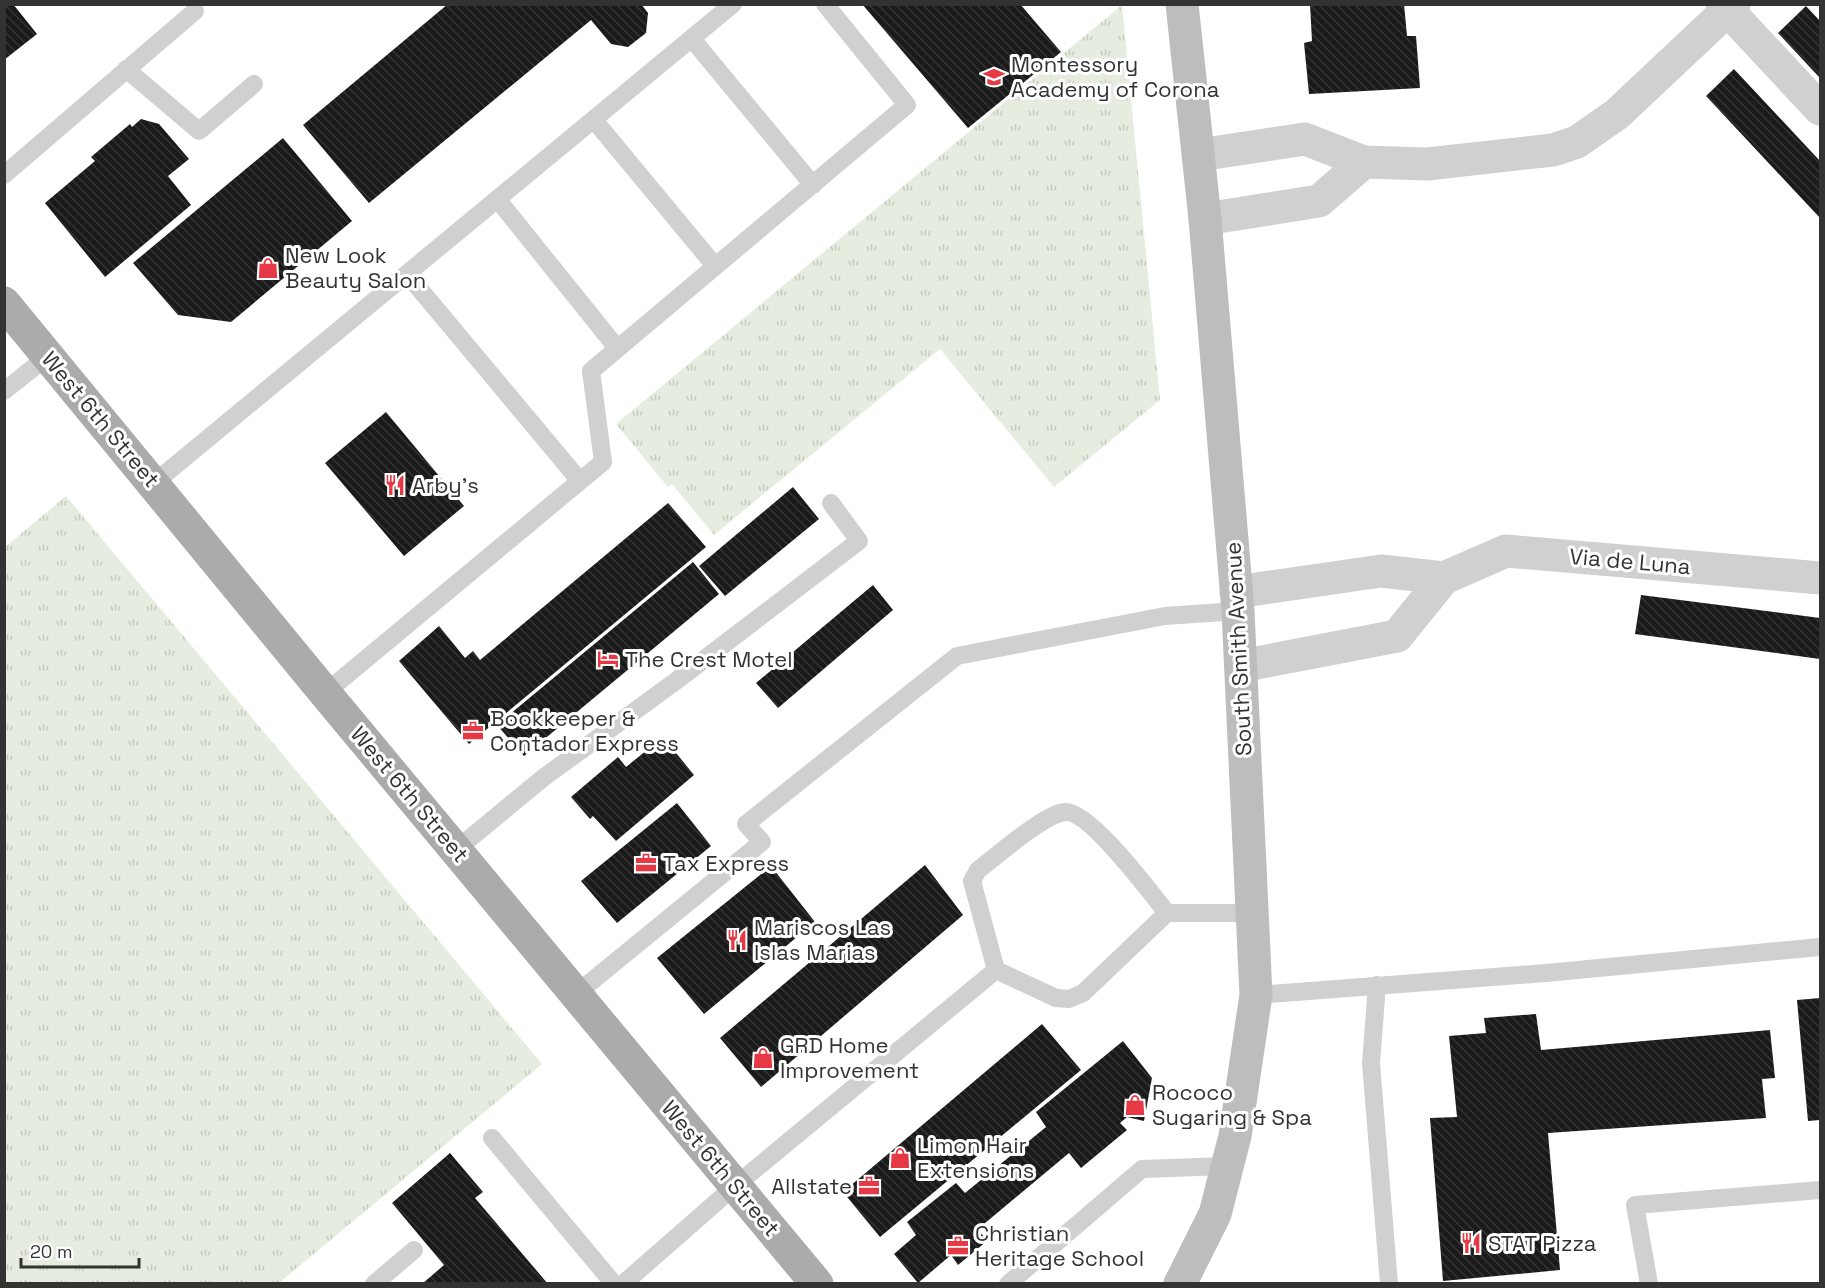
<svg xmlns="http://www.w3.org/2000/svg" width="1825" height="1288" font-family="'Space Grotesk',sans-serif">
  <defs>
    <pattern id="grass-tufts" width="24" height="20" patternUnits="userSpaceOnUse" patternTransform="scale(1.5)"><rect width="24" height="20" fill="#e6ecdf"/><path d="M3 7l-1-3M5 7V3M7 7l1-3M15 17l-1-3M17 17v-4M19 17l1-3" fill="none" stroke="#c6cbc0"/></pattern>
    <pattern id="building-back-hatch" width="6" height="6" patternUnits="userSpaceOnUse" patternTransform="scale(1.5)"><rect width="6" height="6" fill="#1a1a1a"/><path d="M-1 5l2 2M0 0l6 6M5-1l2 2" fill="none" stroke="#333"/></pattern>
  </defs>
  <rect width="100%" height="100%" fill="#fff"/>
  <!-- grass -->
  <path fill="url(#grass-tufts)" d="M1122,5L1160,400L1054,487L940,349L714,535L672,484L668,487L616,424Z
    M66,496L542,1064L279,1283H5V547Z"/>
  <!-- building -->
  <path fill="url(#building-back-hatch)" d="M4,4H13L37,34L4,60Z
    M448,4H641L648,13L646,33L628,47L611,44L591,20L369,203L303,125Z
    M862,4H1020L1061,52L968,128Z
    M1310,4H1404L1407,36H1416L1420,88L1309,94L1304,43L1312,41Z
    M1806,6L1820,21V78L1778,33Z
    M1734,69L1820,161V218L1706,96Z
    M141,119L159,124L189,159L168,176L191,205L105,277L45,203L95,161L91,157L130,124L132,127Z
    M283,138L352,221L231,322L178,315L133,263Z
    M386,412L464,506L404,556L325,463Z
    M793,487L819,519L725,596L699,566Z
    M668,503L706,547L469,744L399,661L439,626L465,658L473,651L480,660Z
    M693,562L719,594L524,756L497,725Z
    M873,585L893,610L778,708L756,683Z
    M1641,595L1820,618V659L1635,634Z
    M663,737L694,775L616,841L593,816L590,819L571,797L618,757L626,767Z
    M677,803L711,846L617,923L581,881Z
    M925,865L963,915L761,1087L720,1038Z
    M771,866L815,922L704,1014L657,958Z
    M1820,998V1120L1808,1121L1797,1000Z
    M1536,1014L1541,1050L1770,1030L1775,1078L1762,1079L1766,1118L1548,1133L1560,1270L1443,1281L1430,1118L1457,1117L1449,1036L1486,1033L1484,1018Z
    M1042,1024L1081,1070L880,1237L843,1192Z
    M1123,1041L1152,1078L1144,1121L1127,1117L1120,1123L1127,1130L1081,1168L1069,1153L978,1229L987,1241L958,1265L951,1255L918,1283L894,1254L916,1235L907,1222L956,1183L965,1193L1046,1127L1036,1112Z
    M450,1153L483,1192L475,1198L548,1284H422L444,1265L392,1203Z"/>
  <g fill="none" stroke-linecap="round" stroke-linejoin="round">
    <!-- lane -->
    <path stroke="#d0d0d0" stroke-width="18" d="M692,39L813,185
      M126,69L199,131L254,84
      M594,120L715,266
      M4,175L195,11
      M498,200L617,348
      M407,274L580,481
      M4,391L48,356
      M154,483L733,4
      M325,693L603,462L591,371L907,105L825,4
      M457,849L543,778L676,681L859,541L831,503
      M996,970L972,881L978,870C997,856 1044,814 1065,812C1089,810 1151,893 1167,913
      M1377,985L1371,1063L1389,1284
      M576,994L762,842L746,824L957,656L1165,616L1238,611
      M1256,995L1546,973L1820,947
      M492,1138L614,1284
      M374,1284L414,1250
      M623,1284L736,1185L996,970L1056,998L1069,999L1083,993L1167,913H1253
      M1008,1284L1142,1169L1227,1166
      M1649,1284L1635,1205L1820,1190"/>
    <!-- street -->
    <path stroke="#d0d0d0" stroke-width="33" d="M1722,4L1820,109
      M1199,155L1305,139L1364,162L1427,164L1553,150L1577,142L1617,114L1734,4
      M1205,219L1319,201L1364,162
      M1236,592L1381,571L1444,578
      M1241,666L1397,636L1444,578L1506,551L1820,578"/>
    <!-- secondary -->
    <path stroke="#bdbdbd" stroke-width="33" d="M1180,1284L1215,1214L1235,1136L1256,995L1238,611L1205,219L1182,4"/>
    <!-- primary -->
    <path stroke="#ababab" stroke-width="33" d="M4,303L325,693L817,1284"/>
  </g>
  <!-- icons -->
  <defs>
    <symbol id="school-bare" viewBox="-9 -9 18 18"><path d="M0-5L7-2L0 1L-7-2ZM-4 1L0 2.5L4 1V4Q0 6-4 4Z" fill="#e63946" stroke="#fff" stroke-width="2.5" paint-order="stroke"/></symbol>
    <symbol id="shop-bare" viewBox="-9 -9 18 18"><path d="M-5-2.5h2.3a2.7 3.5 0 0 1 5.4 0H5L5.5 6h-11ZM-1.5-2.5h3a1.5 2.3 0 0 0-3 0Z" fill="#e63946" stroke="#fff" stroke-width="2.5" paint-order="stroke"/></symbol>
    <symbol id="restaurant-bare" viewBox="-9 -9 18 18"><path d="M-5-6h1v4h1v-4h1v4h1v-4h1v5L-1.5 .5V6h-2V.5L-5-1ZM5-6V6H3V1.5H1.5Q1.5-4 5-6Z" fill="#e63946" stroke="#fff" stroke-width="2.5" paint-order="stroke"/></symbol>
    <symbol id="hotel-bare" viewBox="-9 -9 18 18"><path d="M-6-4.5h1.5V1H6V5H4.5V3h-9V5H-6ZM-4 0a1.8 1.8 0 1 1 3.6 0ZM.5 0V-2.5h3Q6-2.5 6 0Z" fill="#e63946" stroke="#fff" stroke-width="2.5" paint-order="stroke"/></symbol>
    <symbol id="office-bare" viewBox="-9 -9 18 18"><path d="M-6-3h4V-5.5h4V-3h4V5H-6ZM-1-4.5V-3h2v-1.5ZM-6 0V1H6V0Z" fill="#e63946" stroke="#fff" stroke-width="2.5" paint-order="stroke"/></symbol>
  </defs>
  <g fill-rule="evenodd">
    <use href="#school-bare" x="979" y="62" width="30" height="30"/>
    <use href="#shop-bare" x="253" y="253" width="30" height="30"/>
    <use href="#restaurant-bare" x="380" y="470" width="30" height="30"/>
    <use href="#hotel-bare" x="593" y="644" width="30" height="30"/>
    <use href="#office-bare" x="458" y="716" width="30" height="30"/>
    <use href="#office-bare" x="631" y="848" width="30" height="30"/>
    <use href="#restaurant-bare" x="722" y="925" width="30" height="30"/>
    <use href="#shop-bare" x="748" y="1043" width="30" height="30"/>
    <use href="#shop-bare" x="1120" y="1090" width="30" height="30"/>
    <use href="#shop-bare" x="885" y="1143" width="30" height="30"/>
    <use href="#office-bare" x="854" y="1171" width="30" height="30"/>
    <use href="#restaurant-bare" x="1456" y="1228" width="30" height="30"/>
    <use href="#office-bare" x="943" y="1231" width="30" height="30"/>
  </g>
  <g text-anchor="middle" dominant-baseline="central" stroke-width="6" stroke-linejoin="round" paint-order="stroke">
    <!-- poi labels -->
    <g font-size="22" fill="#333" stroke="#fff" text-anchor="start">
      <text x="1011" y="64">Montessory<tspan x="1011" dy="25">Academy of Corona</tspan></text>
      <text x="285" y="255">New Look<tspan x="285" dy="25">Beauty Salon</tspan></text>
      <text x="412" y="485">Arby's</text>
      <text x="625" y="659">The Crest Motel</text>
      <text x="490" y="718">Bookkeeper &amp;<tspan x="490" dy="25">Contador Express</tspan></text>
      <text x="663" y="863">Tax Express</text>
      <text x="754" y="927">Mariscos Las<tspan x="754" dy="25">Islas Marias</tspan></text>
      <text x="780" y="1045">GRD Home<tspan x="780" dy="25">Improvement</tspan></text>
      <text x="1152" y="1092">Rococo<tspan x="1152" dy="25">Sugaring &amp; Spa</tspan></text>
      <text x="917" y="1145">Limon Hair<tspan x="917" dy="25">Extensions</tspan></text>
      <text x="852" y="1186" text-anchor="end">Allstate</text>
      <text x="975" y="1233">Christian<tspan x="975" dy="25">Heritage School</tspan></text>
      <text x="1488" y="1243">STAT Pizza</text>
    </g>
    <!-- street labels -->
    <g font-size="22" fill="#333" stroke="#fff">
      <text transform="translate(101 419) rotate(50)">West 6th Street</text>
      <text transform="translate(1630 561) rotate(5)">Via de Luna</text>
      <text transform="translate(1238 649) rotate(-93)">South Smith Avenue</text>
      <text transform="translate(410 794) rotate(50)">West 6th Street</text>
      <text transform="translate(721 1168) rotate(50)">West 6th Street</text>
    </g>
  </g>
  <!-- border -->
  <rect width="1825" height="1288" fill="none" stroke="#333333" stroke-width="12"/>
  <!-- scale -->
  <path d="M21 1258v9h118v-9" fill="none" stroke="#333333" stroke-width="3"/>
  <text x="30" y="1258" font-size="18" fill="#333333" stroke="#ffffff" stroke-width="4.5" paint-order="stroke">20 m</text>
</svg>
